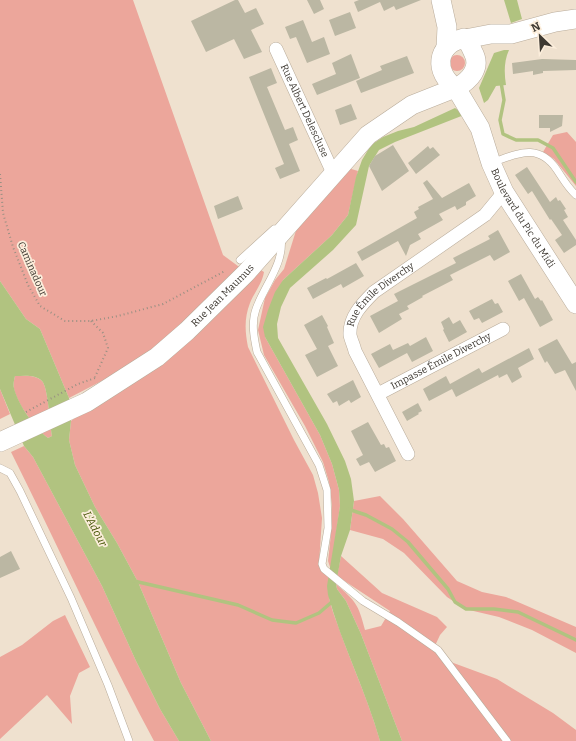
<svg xmlns="http://www.w3.org/2000/svg" width="576" height="741" font-family="Bitter,serif">
  <rect width="100%" height="100%" fill="#efe1cf"/>
  <!-- green -->
  <path fill="#eca69b" d="M0,0H133L223,255L242,269L159,346L115,374L69,398L40,329L26,319L0,281Z
    M449 63a8 8 0 1 1 16 0a8 8 0 1 1-16 0Z
    M567,132L576,142V186L554,159L543,152L553,135Z
    M348,168L358,171L348,215L332,235L283,280L265,337L320,435L332,464L339,490L340,506L331,570L328,561L331,534L332,505L329,482L323,462L305,426L264,355L258,330L265,298L275,280L284,269L299,221Z
    M259,269L264,272C262,284 254,293 250,303C244,318 245,332 248,347L294,440L313,475L318,493L322,518L319,564L320,569L329,578C325,597 335,616 341,634C354,670 370,705 380,741H211L181,683L138,582L117,543L95,507L75,465L69,440L71,421Z
    M15,376C24,376 34,374 42,381C48,387 50,425 52,436L48,438C35,428 18,405 14,389C13,385 14,380 15,376Z
    M0,389L10,414L0,419Z
    M24,446L33,457L102,586L136,661L160,709L179,741H154C103,646 59,548 11,452Z
    M380,496L403,519L457,581L482,592L506,597L576,627V653L532,630L499,617L465,609L447,597L404,553L383,539L350,530L354,501Z
    M341,556L382,593L437,617L447,627L440,635L433,650L448,661L497,679L553,713L576,730V741H402L361,634L346,601L337,589L336,584C356,602 358,603 365,630L381,626L390,611L337,576Z
    M65,615L90,667L79,673L70,696L72,724L47,695L0,739V657L22,645L53,621Z"/>
  <!-- water -->
  <path fill="#b1c380" fill-rule="evenodd" d="M504,0H517L522,19L511,23Z
    M504,50H509C504,61 504,73 506,85L496,86L488,100L484,103L479,88L494,53Z
    M455,108L464,115L395,142L379,150L369,166L356,225L333,250L290,288L281,307L277,324L278,338L327,424L345,461L351,479L354,501L350,530L341,556L336,584L337,589L346,601L361,634L402,741H380C366,691 342,645 328,595L327,586L340,506L339,490L332,464L320,435L265,337L263,327L268,310L275,292L283,280L332,235L348,215L356,177L362,160L371,145L383,137L398,131L414,127Z
    M0,281L26,319L40,329L69,398L71,421L69,440L75,465L95,507L117,543L138,582L181,683L211,741H179L160,709L136,661L102,586L33,457L24,446L0,389ZM15,376C24,376 35,374 42,381C48,387 50,425 52,436L48,438C35,428 18,405 14,388C13,385 14,380 15,376Z"/>
  <g fill="none" stroke-linecap="round" stroke-linejoin="round">
    <!-- stream -->
    <path stroke="#b1c380" stroke-width="3.5" d="M501,82L504,100L500,120L503,134L516,140H538L553,148L576,182
      M348,509L366,515L392,529L408,542L448,589L455,602L466,609H494L518,612L576,640
      M134,581L238,605L272,620L296,623L319,613L333,601"/>
  </g>
  <!-- building -->
  <path fill="#bbb7a3" d="M235,0H238L245,13L256,8L264,24L251,30L262,52L244,59L234,39L206,52L191,21Z
    M307,0H320L324,9L314,14Z
    M359,0H421L396,10L394,6L384,11L380,2L358,12L354,2Z
    M350,12L356,28L335,36L329,20Z
    M303,20L312,42L324,37L330,54L307,63L296,37L290,39L285,27Z
    M351,54L360,78L317,95L312,84L336,74L332,63Z
    M407,56L414,73L361,93L356,81L382,70L380,66Z
    M542,59L576,60V70L543,71V73L533,75V71L513,74L512,63Z
    M271,68L277,83L267,87L285,130L293,127L298,140L289,144L300,171L280,179L275,168L284,164L249,77Z
    M351,104L357,119L340,125L335,110Z
    M539,115H563L562,126L550,132V128H539Z
    M393,145L409,171L382,191L369,166L375,156Z
    M428,146L430,149L433,147L440,155L416,174L408,163Z
    M527,167L550,202L556,197L558,201L560,200L566,209L564,210L568,217L563,220L576,240V245L564,253L555,240L562,235L551,219L550,220L532,191L528,194L515,175Z
    M427,180L442,198L469,183L476,196L466,202V205L457,210L455,206L439,214L443,220L418,234L421,239L410,245L406,256L398,241L362,261L357,252L417,218L414,212L419,209L418,207L433,199L423,183Z
    M238,196L243,209L218,219L214,206Z
    M498,230L510,252L494,261L490,255L450,275L453,280L422,296L423,297L407,306L409,309L399,314L402,319L379,333L370,316L398,301L394,294L456,263L453,258L490,239L488,236Z
    M356,263L364,276L343,288L341,284L313,299L307,288L326,278L327,279Z
    M521,274L535,299L538,297L541,301L542,300L553,320L540,327L524,298L519,301L508,281Z
    M492,299L495,304L498,303L503,312L482,323L479,318L474,320L469,311Z
    M322,315L328,326L327,327L334,343L328,346L338,366L317,377L305,355L317,349L304,325Z
    M449,317L453,324L460,320L467,332L449,342L443,330L444,329L441,322Z
    M426,337L433,351L412,362L407,353L379,368L371,354L390,344L393,350L408,343L410,346Z
    M557,339L572,364L576,362V391L565,370L555,374L547,361L545,363L538,349Z
    M529,348L534,359L518,368L522,377L512,383L507,374L499,378L498,375L456,397L452,389L429,401L423,389L446,376L450,384L479,368L482,373Z
    M353,380L361,397L351,403L349,400L339,406L337,401L333,403L327,394Z
    M418,403L422,411L418,413L419,414L407,421L402,412Z
    M368,422L381,445L384,444L386,448L389,447L396,461L375,472L369,462L360,466L356,459L363,455L351,431Z
    M11,551L20,569L0,578V557Z"/>
  <g fill="none" stroke-linecap="round" stroke-linejoin="round">
    <defs>
      <path id="lane" d="M491,163C517,154 538,142 557,170C563,179 568,188 576,195
        M281,237C285,263 264,286 256,309C251,323 254,338 257,352L319,465L327,490L328,528L322,564L324,569L363,601L398,622L438,650L507,741
        M240,260L274,229
        M0,468L10,473L20,491L71,598L108,685L129,741"/>
      <g id="street">
        <path id="s1" d="M276,49L333,173"/>
        <path id="s2" d="M378,394L503,329"/>
        <path id="s3" d="M408,454L355,351C354,346 351,340 350,335C349,317 362,304 374,292L485,215L504,192"/>
      </g>
      <g id="secondary">
        <path d="M441,0L447,27L446,48"/>
        <path d="M464,38C468,42 471,46 473,52C482,68 470,80 456,88C434,73 435,45 464,38Z"/>
        <path d="M465,39L491,34H511L555,22L576,19"/>
        <path id="s4" d="M456,88L480,128L491,163L504,192L576,304"/>
        <path id="s5" d="M0,442L87,402L157,357L187,331L246,273L368,135L412,105L455,88"/>
      </g>
    </defs>
    <!-- lane casing -->
    <use href="#lane" stroke="#b9ac9b" stroke-width="8"/>
    <!-- street casing -->
    <use href="#street" stroke="#b9ac9b" stroke-width="14"/>
    <!-- secondary casing -->
    <use href="#secondary" stroke="#b9ac9b" stroke-width="20"/>
    <!-- path -->
    <path stroke="#999083" stroke-width="2" stroke-dasharray="1 3" stroke-linecap="butt" d="M0,174L3,213L13,247L28,285L40,306L65,321H91L118,316L163,304L225,271
      M91,321L103,333L108,348L95,377
      M26,412L78,384L95,378"/>
    <!-- lane -->
    <use href="#lane" stroke="#fff" stroke-width="7"/>
    <!-- street -->
    <use href="#street" stroke="#fff" stroke-width="13"/>
    <!-- secondary -->
    <use href="#secondary" stroke="#fff" stroke-width="19"/>
  </g>
  <g text-anchor="middle" dominant-baseline="central" stroke-width="3.5" stroke-linejoin="round" paint-order="stroke">
    <!-- street labels -->
    <g font-size="10" fill="#3e3932" stroke="#fceedc">
      <text stroke="none"><textPath href="#s1" startOffset="68">Rue Albert Delescluse</textPath></text>
      <text stroke="none"><textPath href="#s4" startOffset="147">Boulevard du Pic du Midi</textPath></text>
      <text transform="translate(32 269) rotate(66)">Caminadour</text>
      <text stroke="none"><textPath href="#s5" startOffset="269">Rue Jean Maumus</textPath></text>
      <text stroke="none"><textPath href="#s3" startOffset="186">Rue Émile Diverchy</textPath></text>
      <text stroke="none"><textPath href="#s2" startOffset="71">Impasse Émile Diverchy</textPath></text>
    </g>
    <!-- water labels -->
    <g font-size="11" font-style="italic" fill="#465506" stroke="#fceedc">
      <text transform="translate(95 529) rotate(62)">L'Adour</text>
    </g>
  </g>
  <!-- north arrow -->
  <g transform="translate(540 36) rotate(335)" stroke="#fceedc" stroke-width="3" paint-order="stroke">
  <path d="M0-3L7 15L0 10L-7 15Z" fill="#3e3932"/>
  <text y="-6" font-size="11" font-weight="bold" text-anchor="middle" fill="#3e3932">N</text>
  </g>
</svg>
